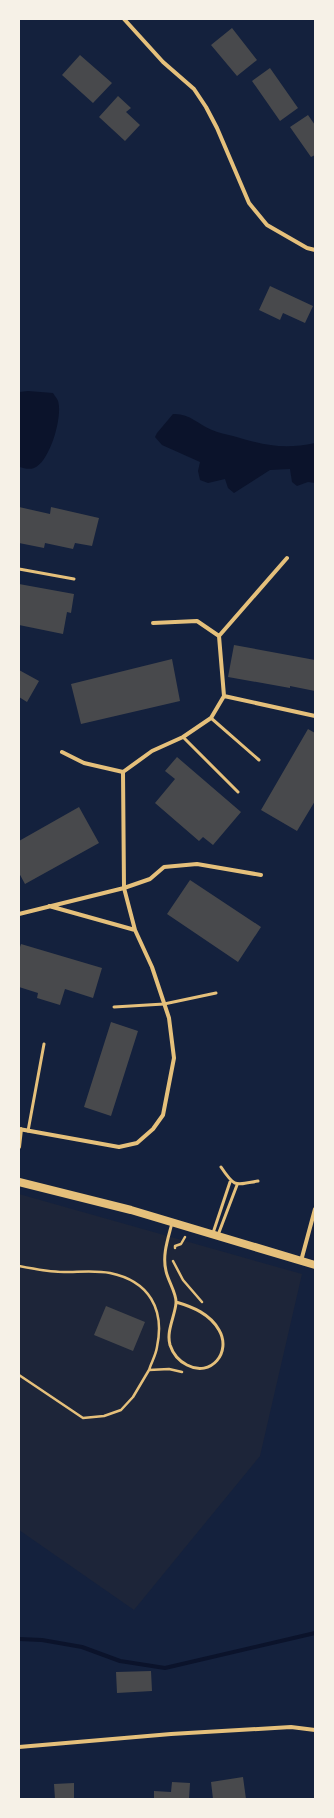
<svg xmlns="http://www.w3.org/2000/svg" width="334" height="1818" font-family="Figtree,sans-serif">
  <rect width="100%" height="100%" fill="#14213d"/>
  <!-- green -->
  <path fill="#1d2539" d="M19,1194L302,1274L260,1456L134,1610L19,1530Z"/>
  <!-- water -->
  <path fill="#0b132b" d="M28,391L53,393C54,395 57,398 58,401C63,416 50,462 34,468C29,470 24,468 19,467V392Z
    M173,414C189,413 198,424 212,430C219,433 226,434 233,436C264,445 283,450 315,443V483L308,482L297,486L292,482L290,469L270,470L234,493L228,488L225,479L208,483L200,480L198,471L200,462L162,445L155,437L157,433Z"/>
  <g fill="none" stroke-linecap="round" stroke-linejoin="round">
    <!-- stream -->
    <path stroke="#0b132b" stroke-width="4" d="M19,1639L42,1640L82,1647L120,1661L165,1668L315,1633"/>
  </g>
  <!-- building -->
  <path fill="#48494c" d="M232,28L257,60L237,76L211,45Z
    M80,55L112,83L93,103L62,75Z
    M270,68L298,108L280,121L252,81Z
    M118,96L131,108L126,112L140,125L125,141L99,117Z
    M308,115L315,125V155L311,157L290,127Z
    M270,286L313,306L305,323L283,313L280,320L259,310Z
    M19,507L50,514L51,507L99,518L92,546L75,543L73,549L45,543L44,548L19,543Z
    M19,584L74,594L71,613L67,612L63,634L19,625Z
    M234,645L315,660V691L290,686V688L228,677Z
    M172,659L180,701L81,724L71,684Z
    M19,670L39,681L27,702L19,697Z
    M308,729L315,733V801L297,831L261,810Z
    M177,757L241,812L213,845L203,837L199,841L155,803L175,779L165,771Z
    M79,807L99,843L25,884L19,873V841Z
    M190,880L261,927L238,962L167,914Z
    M21,944L102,968L93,998L65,989L60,1005L37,998L38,993L19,987V950Z
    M111,1022L138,1031L111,1116L84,1107Z
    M106,1306L145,1322L133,1351L94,1335Z
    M151,1671L152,1691L117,1693L116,1672Z
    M243,1777L246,1799H213L211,1782Z
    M172,1782L190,1783L189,1799H154V1791L171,1792Z
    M74,1783V1799H55L54,1784Z"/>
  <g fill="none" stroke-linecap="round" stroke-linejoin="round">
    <!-- path -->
    <path stroke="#e5c07b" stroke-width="2.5" d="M175,1248V1246L181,1244L185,1237
      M173,1261L183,1280L202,1302
      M19,1266C34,1269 49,1272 64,1272C79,1272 96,1270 110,1273C149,1281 165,1309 157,1347C156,1355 151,1363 149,1370
      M19,1375L83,1418L104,1416L121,1410L133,1397L149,1370L169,1369L182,1372"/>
    <!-- service -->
    <path stroke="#e5c07b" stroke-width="3" d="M19,569L74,579
      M211,718L259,760
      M183,737L238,792
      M114,1007L164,1004L216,993
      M28,1131L44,1044
      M221,1167C235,1188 235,1185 258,1181
      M172,1223C168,1239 162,1255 166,1271C168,1281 177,1294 176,1303C175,1316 166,1331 170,1345C173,1354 179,1361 187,1365C211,1378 232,1352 219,1330C210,1314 193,1307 176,1302
      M213,1233L230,1182
      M218,1235L237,1185"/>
    <!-- minor -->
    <path stroke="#e5c07b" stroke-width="4" d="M124,19L163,62L194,89L206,107L217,128L249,203L267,225L307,248L315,250
      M219,636L287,558
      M224,696L315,716
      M62,752L84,763L123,772L152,751L183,737L211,718L224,696L219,636L197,621L153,623
      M123,772L124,888L150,879L164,867L197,864L261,875
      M49,906L135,930
      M19,914L124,888L135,930L152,967L169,1018L174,1058L163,1115L153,1129L137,1143L119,1147L19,1129
      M19,1147L21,1129
      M301,1261L315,1209
      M19,1747L171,1734L291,1727L315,1730"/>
    <!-- secondary -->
    <path stroke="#e5c07b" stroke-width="8" d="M19,1182L131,1210L315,1265"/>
  </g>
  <!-- border -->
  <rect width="334" height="1818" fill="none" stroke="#f6f1e7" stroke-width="40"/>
</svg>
